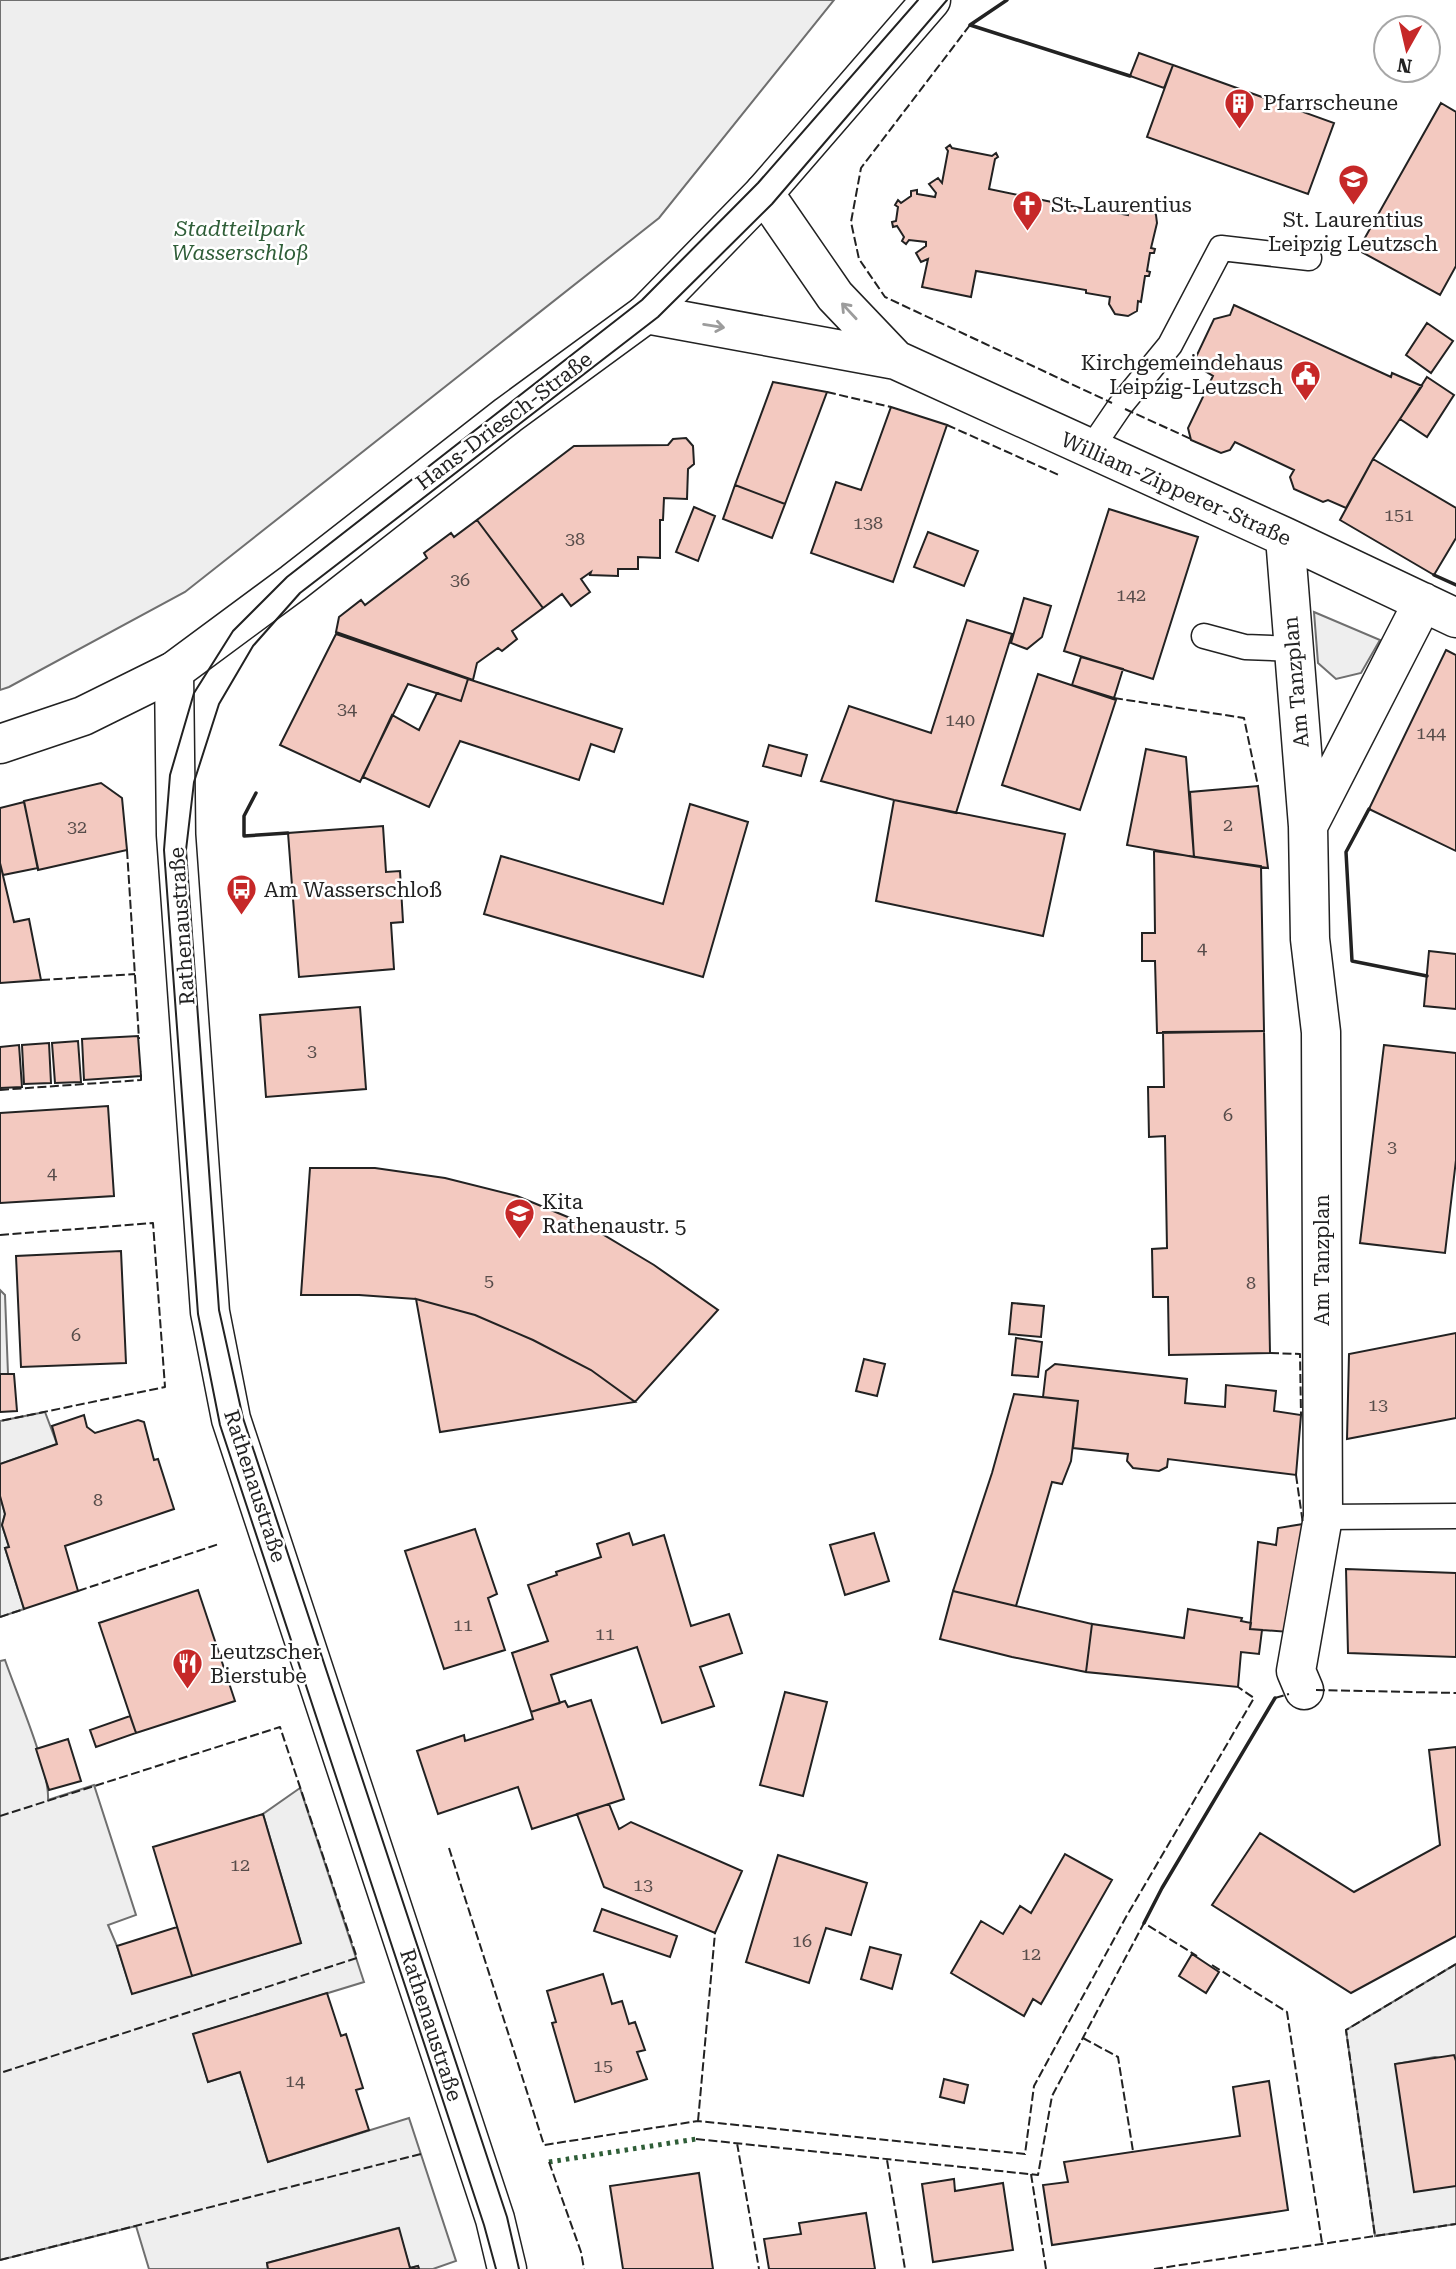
<svg xmlns="http://www.w3.org/2000/svg" width="1456" height="2269" font-family="'Roboto Serif',serif">
  <rect width="100%" height="100%" fill="#fff"/>
  <!-- green -->
  <path fill="#eee" stroke="#6f6f6f" stroke-width="2" d="M0,0H834L659,218L185,592L9,687L0,690Z
    M1314,612L1380,640L1361,673L1336,679L1318,663Z
    M0,1290L5,1295L8,1374H0Z
    M45,1412L57,1444L0,1464V1421Z
    M0,1496L5,1514L2,1525L9,1547L5,1548L24,1609L0,1617Z
    M5,1660C16,1692 50,1770 48,1800L94,1785L136,1915L108,1925L117,1946L132,1993L301,1943L263,1814L300,1788L364,1982L194,2034L208,2082L240,2072L268,2162L409,2118L456,2261L433,2269H419L418,2266L410,2268L398,2228L267,2263L268,2269H149L136,2226L0,2260V1661Z
    M1456,1964V2061L1435,2057L1396,2064L1456,2186V2224L1375,2236L1346,2030Z"/>
  <!-- building -->
  <path fill="#f3c9c0" stroke="#222" stroke-width="2" d="M1139,53L1173,65L1164,88L1130,76Z
    M1173,65L1334,123L1308,194L1147,137Z
    M1441,103L1456,112V266L1440,295L1358,250Z
    M950,145L952,148L992,156L996,153L998,157L995,159L989,189L1100,212L1101,210L1128,215L1129,208L1137,201L1150,203L1156,215L1157,223L1151,248L1155,249L1154,253H1150L1147,271L1150,272L1149,276H1145L1141,302L1138,301L1137,311L1128,316L1115,314L1109,304L1110,297L1086,293V290L976,271L971,297L922,287L928,259L921,262L916,253L926,246V242L909,240L906,244L902,241L904,237L897,226L893,227L892,222L896,221L898,207L895,205L898,200L901,203L911,196V191L917,190V194L935,197L936,193L929,184L938,178L942,183L948,151L946,148Z
    M1234,305L1391,377L1392,373L1422,386L1373,459L1346,508L1328,500L1323,502L1294,489L1290,477L1294,470L1235,442L1230,450L1221,453L1191,440L1188,428L1213,376L1200,368L1196,357L1214,319L1230,315Z
    M1427,323L1453,341L1431,373L1406,355Z
    M1427,377L1454,395L1427,437L1400,419Z
    M773,382L827,392L785,504L735,485Z
    M891,407L947,425L893,582L811,553L836,482L861,490Z
    M686,438L693,446L694,464L688,469L687,499L664,498L663,520H660V558L638,557V569H618V576L590,575L591,572L581,579L590,592L571,606L562,594L543,608L477,520L574,446L668,445L673,439Z
    M1373,459L1456,508V538L1434,575L1340,520Z
    M735,485L785,504L772,538L723,519Z
    M694,507L715,516L698,561L676,552Z
    M1109,509L1198,537L1153,679L1064,651Z
    M477,520L543,608L512,631L517,639L502,651L498,648L477,663L473,680L336,632L339,617L361,600L365,605L427,558L424,553L451,533L454,537Z
    M928,532L978,551L964,586L914,567Z
    M1024,598L1051,606L1042,637L1027,649L1011,643Z
    M967,620L1012,634L956,813L894,800L821,781L849,706L931,733Z
    M336,634L468,679L461,701L408,684L360,782L280,745Z
    M1446,650L1456,655V851L1369,809Z
    M1081,657L1123,669L1114,698L1072,685Z
    M1038,674L1116,700L1080,810L1002,785Z
    M468,679L622,729L614,752L591,744L579,780L460,741L429,807L363,777L392,715L419,730L437,693L461,701Z
    M769,745L807,755L801,776L763,766Z
    M1146,749L1186,757L1194,857L1127,845Z
    M101,783L122,798L127,850L38,870L24,801Z
    M1258,786L1268,868L1194,857L1190,792Z
    M894,800L1065,834L1043,936L876,901Z
    M24,802L38,868L3,875L0,863V808Z
    M690,804L748,822L703,977L484,914L501,856L663,904Z
    M383,826L386,872L400,871L403,922L391,923L394,969L299,977L288,833Z
    M1154,851L1261,866L1264,1031L1157,1033L1155,961H1142V933H1155Z
    M0,863L14,922L29,919L41,980L0,983Z
    M1429,951L1456,954V1009L1424,1006Z
    M360,1007L366,1089L266,1097L260,1015Z
    M1264,1031L1270,1353L1169,1355L1168,1297H1153L1152,1249L1167,1248L1165,1136L1149,1137L1148,1087H1164L1163,1032Z
    M138,1036L141,1076L84,1080L82,1039Z
    M78,1041L81,1082L55,1083L52,1043Z
    M49,1043L51,1083L24,1084L22,1045Z
    M19,1045L22,1087L0,1088V1047Z
    M1384,1045L1456,1053V1160L1445,1253L1360,1243Z
    M108,1106L114,1196L0,1203V1113Z
    M310,1168H375L445,1178L517,1196L587,1225L654,1265L718,1310L635,1402L591,1370L533,1340L475,1315L416,1299L359,1295H301Z
    M121,1251L126,1363L21,1367L16,1256Z
    M416,1299L475,1315L533,1340L591,1370L635,1402L440,1432Z
    M1012,1303L1044,1306L1041,1337L1009,1334Z
    M1456,1333V1418L1347,1439L1349,1354Z
    M1016,1338L1042,1342L1038,1377L1012,1375Z
    M864,1359L885,1364L877,1396L856,1391Z
    M1055,1364L1187,1379L1185,1403L1225,1407L1226,1385L1276,1391L1274,1411L1301,1415L1296,1475L1168,1459L1167,1467L1159,1471L1133,1468L1127,1461L1128,1454L1073,1448L1078,1401L1043,1397L1046,1371Z
    M0,1374H14L17,1411L0,1412Z
    M1014,1394L1078,1401L1071,1461L1062,1484L1052,1482L1016,1606L953,1591L992,1473Z
    M84,1415L87,1427L95,1433L138,1420L144,1422L154,1460L158,1459L174,1509L65,1546L78,1591L24,1609L5,1548L9,1547L2,1525L5,1514L0,1496V1464L57,1444L52,1426Z
    M1303,1524L1289,1632L1250,1629L1258,1542L1276,1545L1278,1528Z
    M475,1529L497,1594L488,1598L505,1650L444,1669L405,1551Z
    M629,1533L633,1545L664,1535L691,1626L729,1614L742,1653L700,1667L714,1706L662,1723L637,1647L551,1675L560,1703L531,1712L512,1653L548,1641L528,1585L557,1575L556,1572L601,1557L597,1544Z
    M874,1533L889,1581L845,1595L830,1545Z
    M1346,1569L1456,1573V1657L1348,1653Z
    M198,1590L235,1701L136,1733L99,1623Z
    M953,1591L1092,1624L1086,1672L1012,1657L940,1639Z
    M1188,1609L1242,1618L1241,1621L1251,1623L1250,1629L1262,1630L1259,1654L1241,1652L1238,1687L1086,1672L1092,1624L1184,1638Z
    M785,1692L827,1702L803,1796L760,1785Z
    M591,1700L624,1799L532,1829L518,1787L438,1814L417,1751L464,1735L465,1741L533,1719L531,1712L565,1701L568,1707Z
    M130,1716L136,1733L96,1747L90,1730Z
    M68,1739L81,1781L49,1790L36,1749Z
    M1456,1747V1936L1351,1993L1212,1905L1260,1833L1354,1892L1440,1845L1429,1750Z
    M609,1804L619,1829L631,1822L742,1871L715,1933L604,1887L577,1814Z
    M263,1814L301,1943L192,1976L153,1847Z
    M1065,1854L1112,1880L1041,2004L1033,1999L1024,2016L951,1973L981,1921L1003,1934L1020,1906L1031,1913Z
    M778,1855L867,1883L851,1935L826,1928L809,1983L746,1962Z
    M602,1909L677,1936L670,1957L594,1931Z
    M177,1927L192,1976L132,1994L117,1946Z
    M870,1947L901,1955L892,1989L861,1979Z
    M1192,1954L1219,1972L1206,1993L1179,1976Z
    M603,1974L612,2004L622,2001L629,2024L635,2022L645,2050L637,2052L647,2079L575,2102L552,2023L556,2022L547,1991Z
    M327,1993L341,2036L346,2034L363,2088L356,2090L369,2130L268,2162L240,2072L208,2082L193,2034Z
    M1454,2055L1456,2061V2186L1414,2192L1395,2064Z
    M944,2079L968,2085L964,2103L940,2097Z
    M1269,2081L1288,2210L1052,2245L1043,2185L1068,2182L1064,2162L1240,2136L1233,2087Z
    M699,2173L713,2269H623L610,2186Z
    M954,2179L955,2191L1003,2183L1013,2250L933,2262L922,2184Z
    M866,2213L875,2269H769L764,2239L801,2234L799,2223Z
    M399,2228L410,2268L418,2266L419,2269H268L267,2263Z"/>
  <g fill="none" stroke-linecap="round" stroke-linejoin="round">
    <defs>
      <path id="lane" d="M1090,450L1120,406L1170,345L1221,248L1309,258
        M1204,636L1245,647L1294,649
        M1323,1517L1456,1516"/>
      <path id="street" d="M764,193L835,296L896,360
        M646,314L896,360L1285,537L1456,618
        M1285,537L1308,826L1310,939L1321,1032L1323,1517L1296,1671L1304,1690
        M174,671L176,835L210,1312L231,1419L495,2219L507,2269
        M1308,826L1423,602"/>
      <path id="secondary" d="M0,744L83,716L174,671L293,583L508,415L646,314L764,193L931,0"/>
    </defs>
    <!-- lane casing -->
    <use href="#lane" stroke="#222" stroke-width="27"/>
    <!-- street casing -->
    <use href="#street" stroke="#222" stroke-width="41"/>
    <!-- secondary casing -->
    <use href="#secondary" stroke="#222" stroke-width="41"/>
    <!-- lane -->
    <use href="#lane" stroke="#fff" stroke-width="24"/>
    <!-- street -->
    <use href="#street" stroke="#fff" stroke-width="38"/>
    <!-- secondary -->
    <use href="#secondary" stroke="#fff" stroke-width="38"/>
    <!-- tram -->
    <path stroke="#222" stroke-width="2" d="M496,2269L484,2225L220,1425L198,1314L164,850L170,775L194,693L233,631L287,577L642,300L758,183L918,0
      M519,2269L507,2217L243,1418L219,1310L186,850L194,782L219,704L253,646L300,593L658,317L772,204L947,0"/>
    <!-- hedge -->
    <path stroke="#2f5e38" stroke-width="5" stroke-dasharray="3.5 5" stroke-linecap="butt" d="M549,2162L696,2139"/>
    <!-- fence -->
    <path stroke="#222" stroke-width="2" stroke-dasharray="9 3.5" stroke-linecap="butt" d="M970,25L861,168L851,222L859,259L885,297L1112,403
      M827,392L891,407
      M1125,409L1191,439
      M947,425L1061,476
      M1114,698L1244,718L1258,786
      M127,850L139,1039
      M41,980L135,974
      M0,1090L141,1080V1071
      M0,1235L153,1223L165,1387L0,1421
      M1270,1353L1300,1354L1301,1415
      M1296,1475L1303,1524
      M78,1591L219,1544
      M0,1617L24,1609
      M1316,1690L1456,1693
      M1275,1698L1289,1694
      M0,1816L280,1727L357,1958L0,2073
      M449,1848L544,2145L698,2121L1025,2154L1034,2086L1126,1917L1254,1698L1238,1687
      M1456,1964L1346,2030L1375,2236L1456,2224
      M1212,1965L1287,2012L1322,2243
      M1083,2038L1118,2057L1133,2151
      M698,2121L715,1933
      M696,2139L1038,2175L1052,2096L1144,1923L1197,1956
      M737,2143L759,2269
      M887,2160L905,2269
      M549,2162L581,2252L584,2269
      M1031,2174L1046,2269
      M0,2260L421,2154
      M1154,2269L1375,2236"/>
    <!-- wall -->
    <path stroke="#222" stroke-width="3.5" d="M1007,0L970,25L1130,76
      M1434,575L1456,585
      M256,793L244,816V836L288,833
      M1369,809L1346,852L1352,961L1427,976
      M1144,1923L1162,1888L1275,1698"/>
  </g>
  <!-- one-way arrows -->
  <defs><path id="oneway-shaft" d="M-6 0H5M1.5-3L5.5 0L1.5 3" fill="none" stroke-width="1.6" stroke-linecap="round" stroke-linejoin="round" transform="scale(1.75)"/></defs>
  <g stroke="#9c9c9c">
    <use href="#oneway-shaft" transform="translate(849 311) rotate(-133)"/>
    <use href="#oneway-shaft" transform="translate(714 326) rotate(9)"/>
  </g>
  <!-- icons -->
  <defs>
    <symbol id="building-pin" viewBox="-11 -11 22 30"><path d="M0 17L-7.5 6A9.5 9.5 0 1 1 7.5 6Z" fill="#c62828" stroke="#fff"/><path d="M-4-6H4V6H1V3H-1V6H-4ZM-2.5-4.3h1.7v1.8h-1.7ZM.8-4.3h1.7v1.8H.8ZM-2.5-1h1.7V.8h-1.7ZM.8-1h1.7V.8H.8Z" fill="#fff"/></symbol>
    <symbol id="school-pin" viewBox="-11 -11 22 30"><path d="M0 17L-7.5 6A9.5 9.5 0 1 1 7.5 6Z" fill="#c62828" stroke="#fff"/><path d="M0-5L7-2L0 1L-7-2ZM-4 1L0 2.5L4 1V4Q0 6-4 4Z" fill="#fff"/></symbol>
    <symbol id="church-pin" viewBox="-11 -11 22 30"><path d="M0 17L-7.5 6A9.5 9.5 0 1 1 7.5 6Z" fill="#c62828" stroke="#fff"/><path d="M-1.2-6h2.4v3.5h3.3v2.4h-3.3V6h-2.4V-.1h-3.3v-2.4h3.3Z" fill="#fff"/></symbol>
    <symbol id="civic-pin" viewBox="-11 -11 22 30"><path d="M0 17L-7.5 6A9.5 9.5 0 1 1 7.5 6Z" fill="#c62828" stroke="#fff"/><path d="M-.6-6.5H3V-4.5H.6V-3L4-1V1h2V6H-6V1h2V-1L-.6-3ZM-1.2 2.5V6h2.4V2.5Z" fill="#fff"/></symbol>
    <symbol id="bus-pin" viewBox="-11 -11 22 30"><path d="M0 17L-7.5 6A9.5 9.5 0 1 1 7.5 6Z" fill="#c62828" stroke="#fff"/><path d="M-5-6H5V4H4V6H2V4H-2V6H-4V4H-5ZM-3.5-4V0h7V-4ZM-3.5 1.2v1.5H-2V1.2ZM2 1.2v1.5H3.5V1.2Z" fill="#fff"/></symbol>
    <symbol id="restaurant-pin" viewBox="-11 -11 22 30"><path d="M0 17L-7.5 6A9.5 9.5 0 1 1 7.5 6Z" fill="#c62828" stroke="#fff"/><path d="M-5-6h1v4h1v-4h1v4h1v-4h1v5L-1.5 .5V6h-2V.5L-5-1ZM5-6V6H3V1.5H1.5Q1.5-4 5-6Z" fill="#fff"/></symbol>
  </defs>
  <g fill-rule="evenodd">
    <use href="#building-pin" x="1222" y="86" width="35" height="47"/>
    <use href="#school-pin" x="1336" y="162" width="35" height="47"/>
    <use href="#church-pin" x="1010" y="188" width="35" height="47"/>
    <use href="#civic-pin" x="1288" y="358" width="35" height="47"/>
    <use href="#bus-pin" x="224" y="872" width="35" height="47"/>
    <use href="#school-pin" x="502" y="1196" width="35" height="47"/>
    <use href="#restaurant-pin" x="170" y="1646" width="35" height="47"/>
  </g>
  <g text-anchor="middle" dominant-baseline="central" stroke-width="5" stroke-linejoin="round" paint-order="stroke">
    <!-- number labels -->
    <g font-size="18" fill="#564c4a">
      <text x="1399" y="514">151</text>
      <text x="868" y="522">138</text>
      <text x="575" y="538">38</text>
      <text x="460" y="579">36</text>
      <text x="1131" y="594">142</text>
      <text x="347" y="708">34</text>
      <text x="960" y="719">140</text>
      <text x="1431" y="732">144</text>
      <text x="1228" y="824">2</text>
      <text x="77" y="826">32</text>
      <text x="1202" y="947">4</text>
      <text x="312" y="1050">3</text>
      <text x="1228" y="1114">6</text>
      <text x="1392" y="1146">3</text>
      <text x="52" y="1172">4</text>
      <text x="489" y="1280">5</text>
      <text x="1251" y="1282">8</text>
      <text x="76" y="1334">6</text>
      <text x="1378" y="1404">13</text>
      <text x="98" y="1499">8</text>
      <text x="463" y="1624">11</text>
      <text x="605" y="1633">11</text>
      <text x="240" y="1864">12</text>
      <text x="643" y="1884">13</text>
      <text x="802" y="1940">16</text>
      <text x="1031" y="1953">12</text>
      <text x="603" y="2065">15</text>
      <text x="295" y="2080">14</text>
    </g>
    <!-- poi labels -->
    <g font-size="21" fill="#222" stroke="#fff" text-anchor="start">
      <text x="1263" y="103">Pfarrscheune</text>
      <text x="1051" y="205">St. Laurentius</text>
      <text x="1353" y="220" text-anchor="middle">St. Laurentius<tspan x="1353" dy="24">Leipzig Leutzsch</tspan></text>
      <text x="1283" y="363" text-anchor="end">Kirchgemeindehaus<tspan x="1283" dy="24">Leipzig-Leutzsch</tspan></text>
      <text x="264" y="890">Am Wasserschloß</text>
      <text x="542" y="1202">Kita<tspan x="542" dy="24">Rathenaustr. 5</tspan></text>
      <text x="210" y="1652">Leutzscher<tspan x="210" dy="24">Bierstube</tspan></text>
    </g>
    <!-- park labels -->
    <g font-size="21" font-style="italic" fill="#2f5e38" stroke="#fff">
      <text x="240" y="229">Stadtteilpark<tspan x="240" dy="24">Wasserschloß</tspan></text>
    </g>
    <!-- street labels -->
    <g font-size="21" fill="#222" stroke="#fff">
      <text transform="translate(504 421) rotate(-37)">Hans-Driesch-Straße</text>
      <text transform="translate(1176 489) rotate(24)">William-Zipperer-Straße</text>
      <text transform="translate(1296 682) rotate(-95)">Am Tanzplan</text>
      <text transform="translate(182 926) rotate(-94)">Rathenaustraße</text>
      <text transform="translate(1322 1260) rotate(-90)">Am Tanzplan</text>
      <text transform="translate(255 1486) rotate(72)">Rathenaustraße</text>
      <text transform="translate(431 2025) rotate(72)">Rathenaustraße</text>
    </g>
  </g>
  <!-- north arrow -->
  <g transform="translate(1407 49) rotate(188)"><circle r="33" fill="#ffffff" stroke="#a7a7a7" stroke-width="2"/>
  <path d="M0-5L12 26L0 18L-12 26Z" fill="#c62828"/>
  <text y="-10" font-size="19" font-weight="bold" text-anchor="middle" fill="#222222">N</text>
  </g>
</svg>
